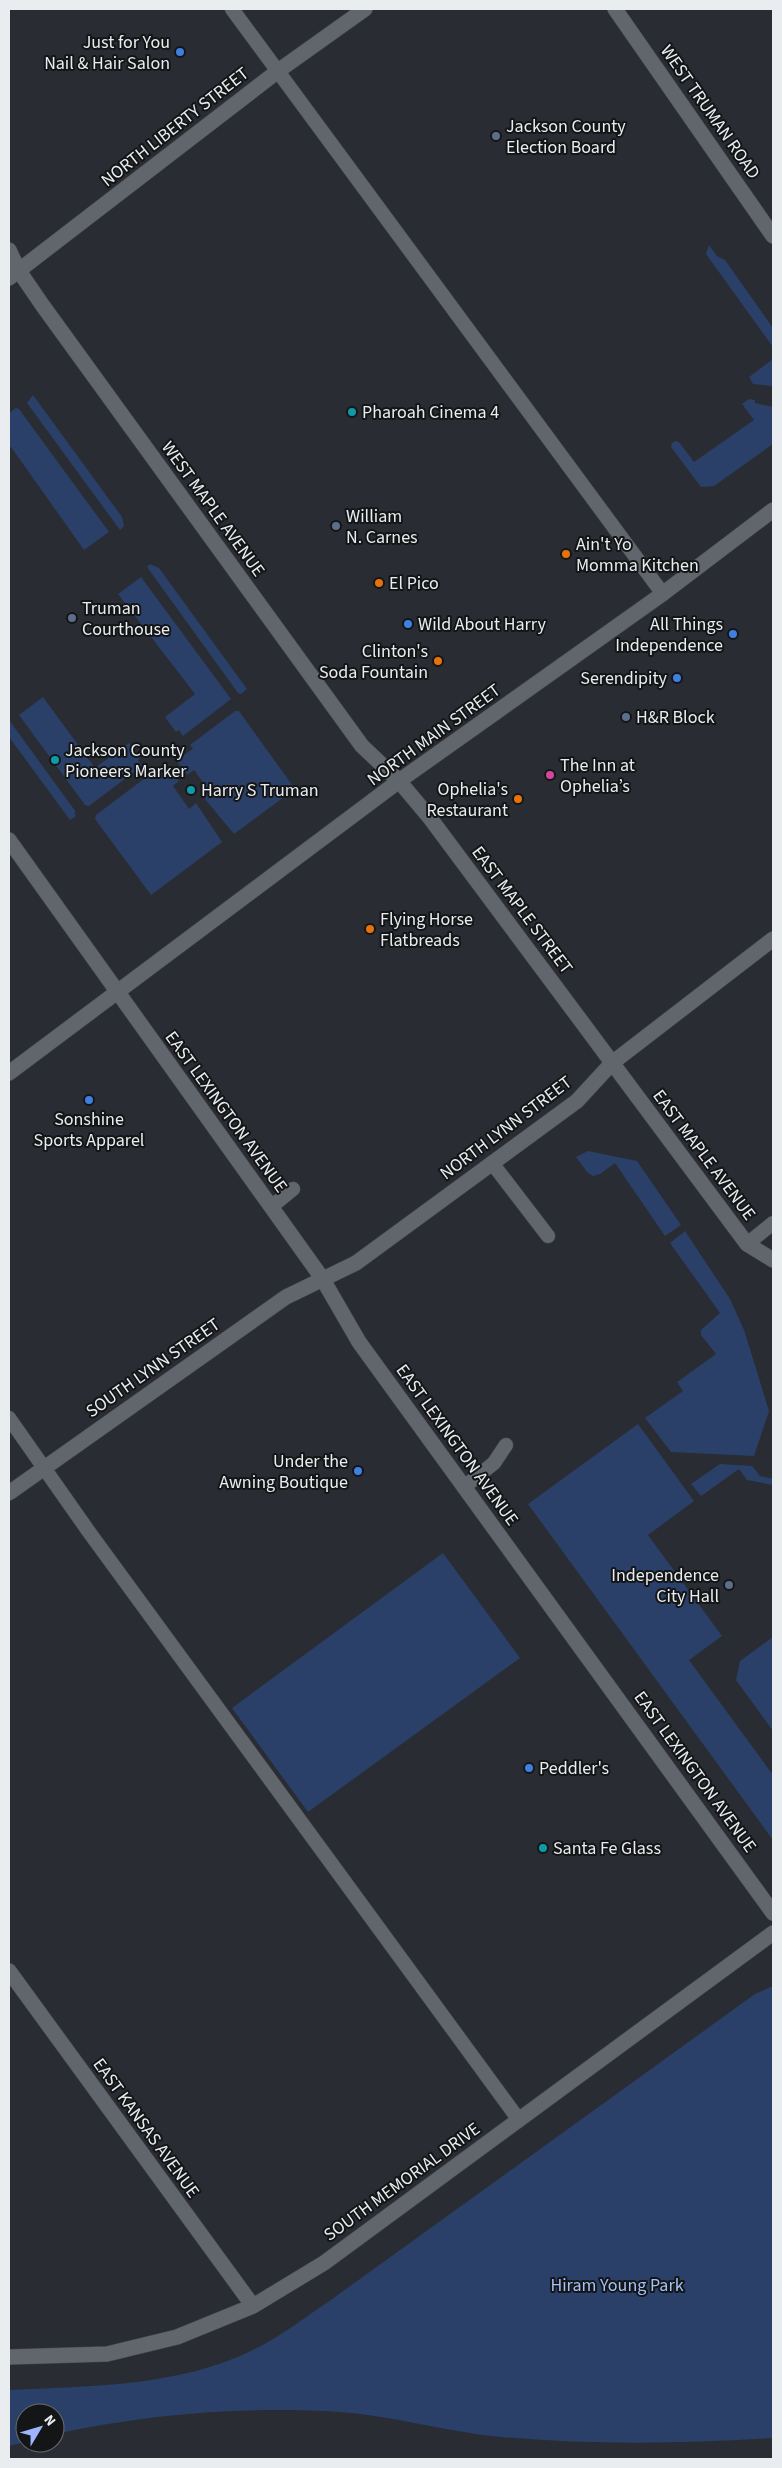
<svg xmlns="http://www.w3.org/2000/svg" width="782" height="2468" font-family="'Source Sans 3',sans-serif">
  <rect width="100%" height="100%" fill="#292c32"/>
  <!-- green -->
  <path fill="#2a4068" d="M709,245L717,256L725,260L773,328V347L706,254Z
    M773,359V386L753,384L749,377Z
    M33,395L122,517L124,526L120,530L27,403Z
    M749,399L755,400V403L773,407V444L714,486L701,487L671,447L672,443L676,441L679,442L694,462L754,420L742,404Z
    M16,408L19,409L109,532L84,550L11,447L9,448V413Z
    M150,564L159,568L247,689L241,694L238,693L147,567Z
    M141,577L231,699L183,736L179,730L176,732L165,717L195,694L118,594Z
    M43,697L95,768L129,743L140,758L138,760L142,766L89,806L85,805L19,715Z
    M235,711H239L295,789L234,834L204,798L210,792L194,770L187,775L176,760L193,749L190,745Z
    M9,720L76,812L74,813L76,816L70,820L9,737Z
    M169,767L179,781L173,786L189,809L196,803L222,842L151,895L95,819L96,815L149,775L152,779Z
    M588,1151L637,1161L681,1225L665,1236L615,1163L600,1174L593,1176L587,1172L576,1157Z
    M685,1231L730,1299L744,1330L754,1362L769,1411L754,1456L671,1452L645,1418L683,1391L677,1382L716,1354L701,1335V1330L720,1313L670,1243Z
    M638,1424L694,1501L648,1535L722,1636L689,1660L773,1775V1840L528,1504Z
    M720,1464L752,1466L760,1476L773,1479V1485L747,1480L739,1469L701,1496L691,1484Z
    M443,1553L520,1658L308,1812L232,1708Z
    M773,1637V1731L736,1680L740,1661Z
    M773,1986V2438C686,2444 589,2445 501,2437C447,2432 394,2416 341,2412C244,2406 149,2414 55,2434V2413H25V2442L9,2446V2390C91,2386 179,2387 255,2349C281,2336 304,2318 328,2302L755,1994Z"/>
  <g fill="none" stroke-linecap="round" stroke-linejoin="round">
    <defs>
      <path id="lane" d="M232,9L663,594
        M492,1163L548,1236
        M271,1207L293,1189
        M747,1244L773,1223
        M9,1418L89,1532L519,2120
        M464,1487L494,1463L506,1445"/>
      <path id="street" d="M9,250L19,271L43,306L362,746L399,781L430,818L747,1244L773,1260
        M9,278L278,71L365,9
        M9,1073L399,781L661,595L773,510
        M9,1493L286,1297L356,1263L577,1101L612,1063L773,939
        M9,1971L253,2306
        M9,2357L107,2354L177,2337L253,2306L324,2263L773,1933"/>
      <path id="secondary" d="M615,9L773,236
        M9,840L322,1278L359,1342L773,1913"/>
    </defs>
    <!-- lane casing -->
    <use href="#lane" stroke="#46494d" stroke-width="15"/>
    <!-- street casing -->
    <use href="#street" stroke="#46494d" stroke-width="16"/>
    <!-- secondary casing -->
    <use href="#secondary" stroke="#46494d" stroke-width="16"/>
    <!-- lane -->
    <use href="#lane" stroke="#61656c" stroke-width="14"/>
    <!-- street -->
    <use href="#street" stroke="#61656c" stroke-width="15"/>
    <!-- secondary -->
    <use href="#secondary" stroke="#61656c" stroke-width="15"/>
  </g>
  <!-- markers -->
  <g fill="#3f7fe0" stroke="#131517" stroke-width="2">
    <circle cx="180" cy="52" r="5"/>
    <circle cx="408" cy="624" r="5"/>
    <circle cx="733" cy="634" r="5"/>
    <circle cx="677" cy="678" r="5"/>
    <circle cx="89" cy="1100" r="5"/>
    <circle cx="358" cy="1471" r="5"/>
    <circle cx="529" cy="1768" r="5"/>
  </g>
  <g fill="#5c6f8a" stroke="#131517" stroke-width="2">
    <circle cx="496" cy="136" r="5"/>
    <circle cx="336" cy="526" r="5"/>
    <circle cx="72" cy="618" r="5"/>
    <circle cx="626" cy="717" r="5"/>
    <circle cx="729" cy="1585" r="5"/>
  </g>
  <g fill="#0f9aa8" stroke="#131517" stroke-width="2">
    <circle cx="352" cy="412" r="5"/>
    <circle cx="55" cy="760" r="5"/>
    <circle cx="191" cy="790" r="5"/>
    <circle cx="543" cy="1848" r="5"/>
  </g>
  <g fill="#e8710a" stroke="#131517" stroke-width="2">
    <circle cx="566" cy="554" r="5"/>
    <circle cx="379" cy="583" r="5"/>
    <circle cx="438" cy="661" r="5"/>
    <circle cx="518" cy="799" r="5"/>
    <circle cx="370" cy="929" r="5"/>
  </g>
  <circle fill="#d1479c" stroke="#131517" stroke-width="2" cx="550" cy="775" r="5"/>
  <g text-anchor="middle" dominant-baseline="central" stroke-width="4" stroke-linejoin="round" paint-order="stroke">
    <!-- poi labels -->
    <g font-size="18" fill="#eaedf0" stroke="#131517" text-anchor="start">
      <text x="170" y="42" text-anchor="end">Just for You<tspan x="170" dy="21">Nail &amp; Hair Salon</tspan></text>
      <text x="506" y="126">Jackson County<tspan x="506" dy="21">Election Board</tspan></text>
      <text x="362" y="412">Pharoah Cinema 4</text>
      <text x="346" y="516">William<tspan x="346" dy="21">N. Carnes</tspan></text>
      <text x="576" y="544">Ain't Yo<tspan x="576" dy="21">Momma Kitchen</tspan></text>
      <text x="389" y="583">El Pico</text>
      <text x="82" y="608">Truman<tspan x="82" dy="21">Courthouse</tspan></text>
      <text x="418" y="624">Wild About Harry</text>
      <text x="723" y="624" text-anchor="end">All Things<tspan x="723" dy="21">Independence</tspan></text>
      <text x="428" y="651" text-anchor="end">Clinton's<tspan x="428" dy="21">Soda Fountain</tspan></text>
      <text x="667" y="678" text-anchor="end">Serendipity</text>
      <text x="636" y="717">H&amp;R Block</text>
      <text x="65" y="750">Jackson County<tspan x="65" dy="21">Pioneers Marker</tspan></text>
      <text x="560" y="765">The Inn at<tspan x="560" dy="21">Ophelia’s</tspan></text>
      <text x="508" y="789" text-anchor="end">Ophelia's<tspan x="508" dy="21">Restaurant</tspan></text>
      <text x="201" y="790">Harry S Truman</text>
      <text x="380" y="919">Flying Horse<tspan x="380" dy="21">Flatbreads</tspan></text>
      <text x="89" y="1119" text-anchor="middle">Sonshine<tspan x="89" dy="21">Sports Apparel</tspan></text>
      <text x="348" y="1461" text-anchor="end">Under the<tspan x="348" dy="21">Awning Boutique</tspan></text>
      <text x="719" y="1575" text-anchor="end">Independence<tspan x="719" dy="21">City Hall</tspan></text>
      <text x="539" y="1768">Peddler's</text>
      <text x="553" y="1848">Santa Fe Glass</text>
    </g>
    <!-- street labels -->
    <g font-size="18" fill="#eaedf0" stroke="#131517">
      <text transform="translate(710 112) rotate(55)">WEST TRUMAN ROAD</text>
      <text transform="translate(175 127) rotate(-38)">NORTH LIBERTY STREET</text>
      <text transform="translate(213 509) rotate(54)">WEST MAPLE AVENUE</text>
      <text transform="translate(434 735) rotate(-36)">NORTH MAIN STREET</text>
      <text transform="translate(522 910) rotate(53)">EAST MAPLE STREET</text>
      <text transform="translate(226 1112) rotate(54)">EAST LEXINGTON AVENUE</text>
      <text transform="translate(506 1128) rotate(-37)">NORTH LYNN STREET</text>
      <text transform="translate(704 1155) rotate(53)">EAST MAPLE AVENUE</text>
      <text transform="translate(153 1368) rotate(-35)">SOUTH LYNN STREET</text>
      <text transform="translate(457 1445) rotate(54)">EAST LEXINGTON AVENUE</text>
      <text transform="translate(695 1772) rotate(54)">EAST LEXINGTON AVENUE</text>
      <text transform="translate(146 2128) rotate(54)">EAST KANSAS AVENUE</text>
      <text transform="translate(402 2182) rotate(-36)">SOUTH MEMORIAL DRIVE</text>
    </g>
    <!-- park labels -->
    <g font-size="18" fill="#a3c2fa" stroke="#131517">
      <text x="617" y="2285">Hiram Young Park</text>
    </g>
  </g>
  <!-- border -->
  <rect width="782" height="2468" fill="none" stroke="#eaedf0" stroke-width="20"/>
  <!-- north arrow -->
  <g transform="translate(40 2428) rotate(52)"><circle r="24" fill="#131517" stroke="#696b6e"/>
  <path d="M0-4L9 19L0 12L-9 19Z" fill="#9eb4fd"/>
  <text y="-8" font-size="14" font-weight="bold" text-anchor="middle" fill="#eaedf0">N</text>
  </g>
</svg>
